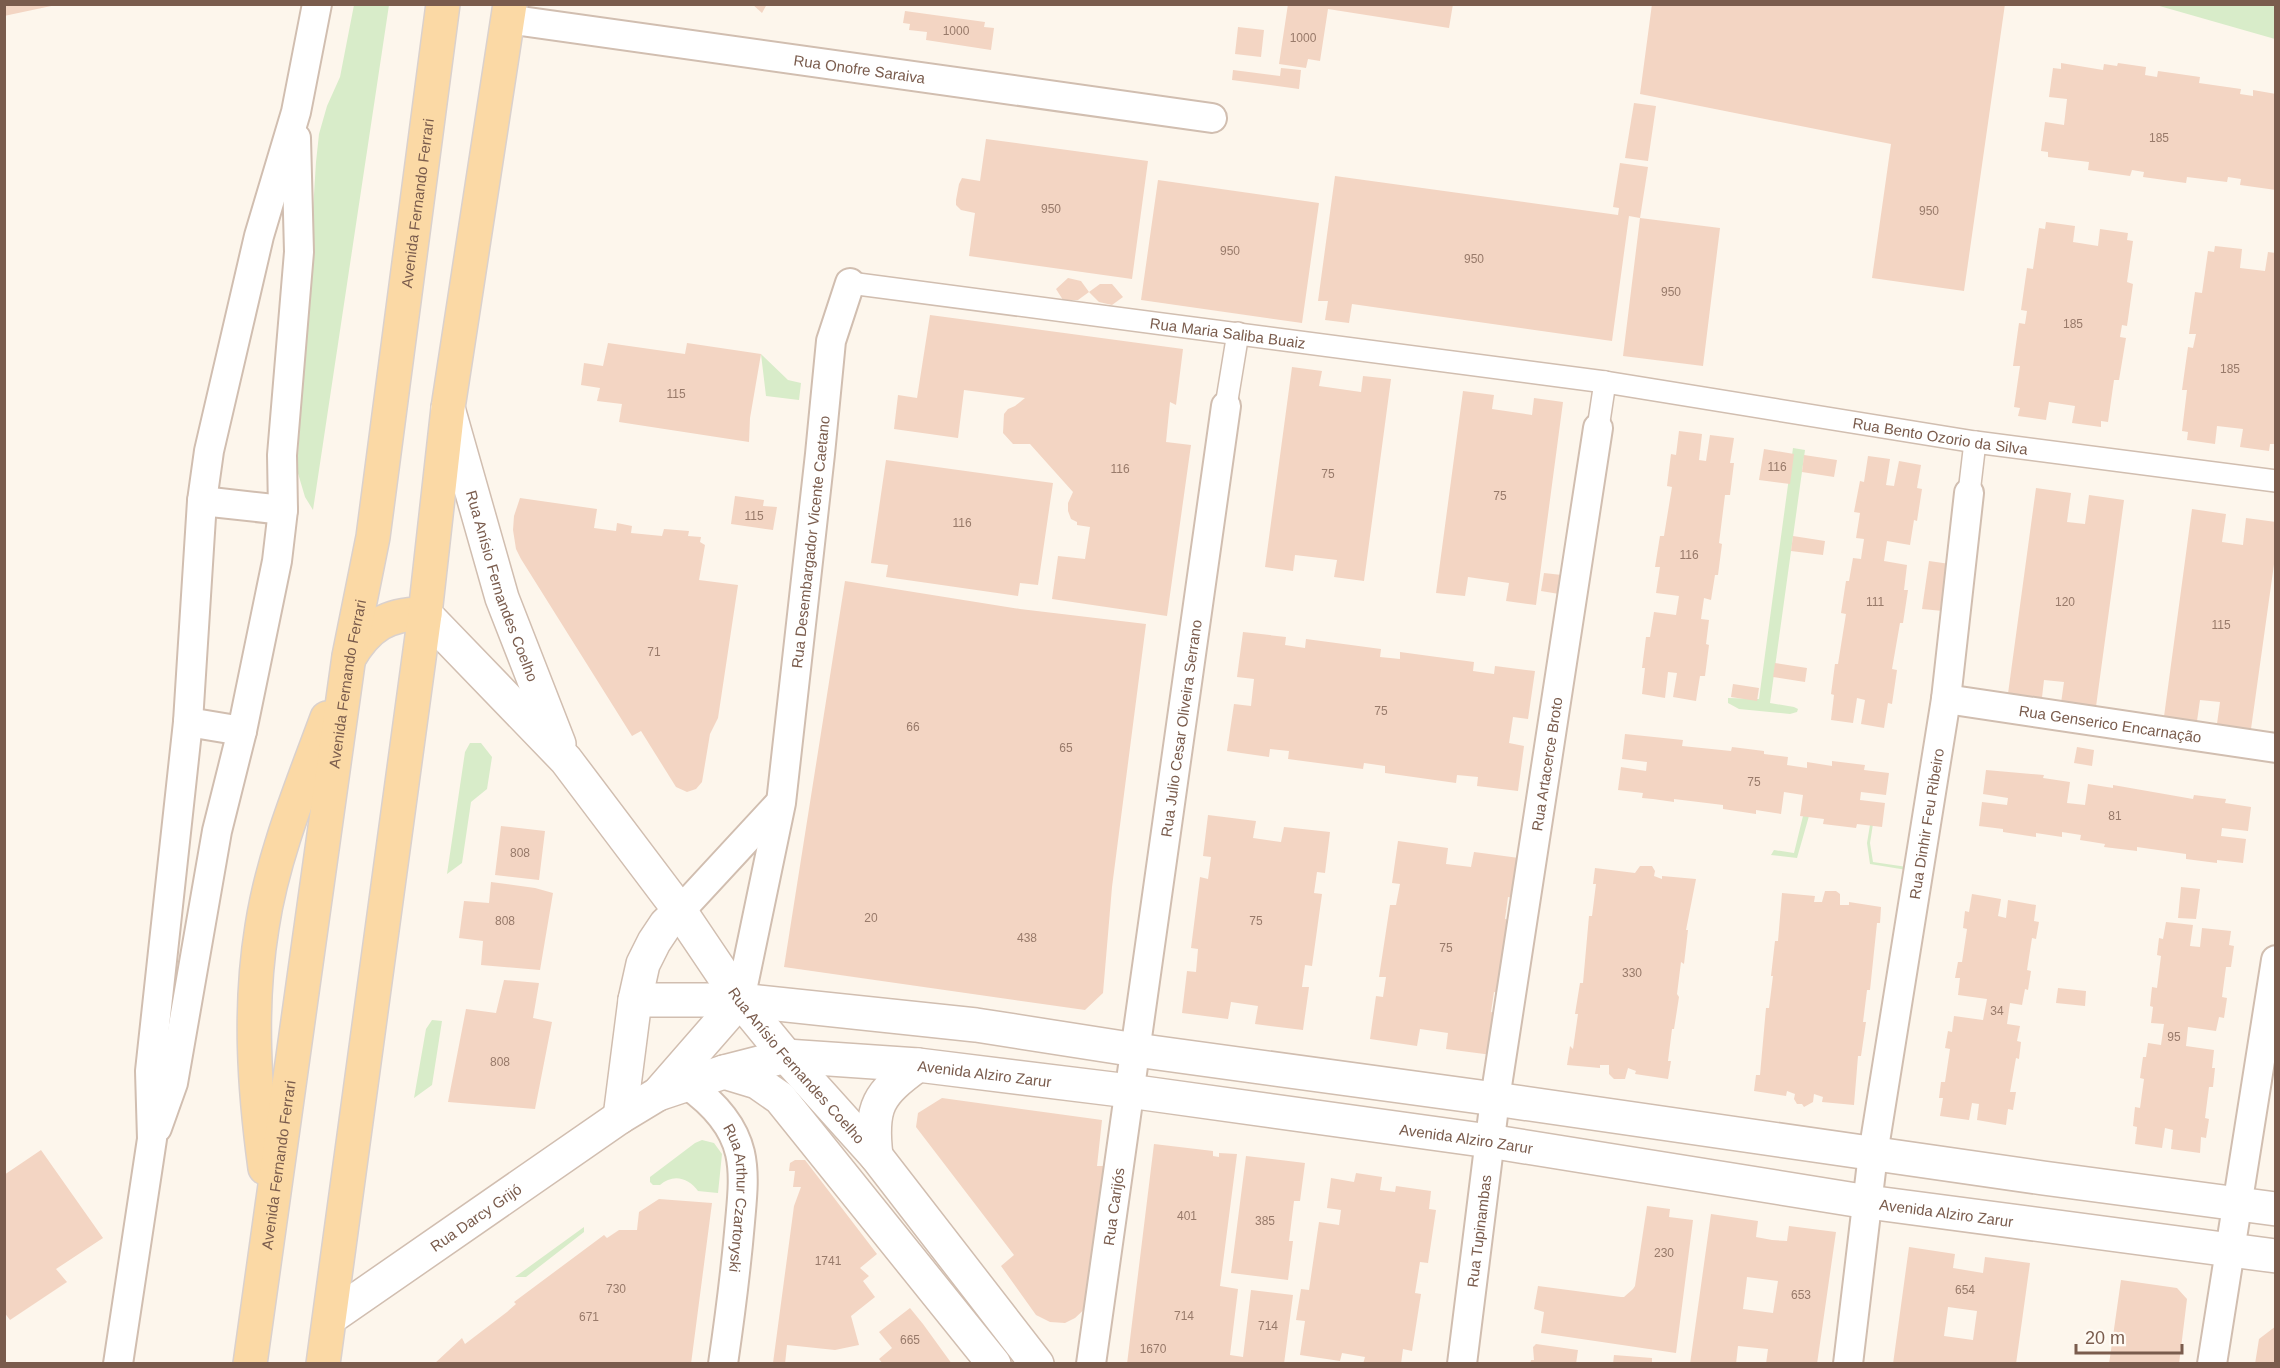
<svg xmlns="http://www.w3.org/2000/svg" width="2280" height="1368" font-family="Helvetica,sans-serif">
  <rect width="100%" height="100%" fill="#fdf6ec"/>
  <!-- green -->
  <path fill="#d8ecc9" d="M354,5H389L313,510L305,497L297,470L316,162L319,134L327,106L340,77Z
    M2156,5H2275V39Z
    M761,354L788,380L801,383L799,400L766,396Z
    M1793,448L1805,450L1770,703L1794,707L1798,709L1797,712L1790,714L1739,709L1728,703V698L1759,699Z
    M470,743H481L492,757L487,789L471,802L462,863L447,874L465,752Z
    M1803,816H1809L1797,858L1771,855L1774,850L1794,853Z
    M1873,824L1870,843L1873,862L1907,867V870L1870,864L1867,843L1870,825Z
    M432,1020L442,1021L432,1085L414,1098L426,1029Z
    M702,1140L714,1143L722,1154L718,1193L698,1191C689,1178 673,1173 660,1185H653L650,1182V1177L695,1143Z
    M584,1227V1232L526,1277H515Z"/>
  <!-- building -->
  <path fill="#f3d5c3" fill-rule="evenodd" d="M4,4H56V5L4,16Z
    M752,4H767L762,13Z
    M1288,4H1453L1449,28L1328,9L1320,61L1308,59L1306,68L1279,64Z
    M1652,4H2005L1964,291L1872,278L1891,144L1640,94Z
    M905,11L985,22L984,27L994,28L991,50L926,40L927,32L909,30L910,24L903,23Z
    M1238,27L1264,30L1261,57L1235,54Z
    M2061,63L2103,70L2104,64L2117,66L2118,63L2146,67L2145,75L2157,77L2158,71L2200,77L2199,83L2241,89L2240,94L2253,96V90L2276,94V190L2240,185L2241,179L2228,177L2227,182L2187,177L2186,183L2143,177L2144,172L2132,170L2130,176L2088,170L2089,162L2048,157V152L2041,151L2045,122L2064,125L2067,99L2049,97L2053,68L2061,69Z
    M1281,68L1301,70L1299,89L1232,80L1233,70L1280,76Z
    M1634,103L1656,106L1648,161L1625,158Z
    M986,139L1148,161L1132,279L969,256L975,213L961,210L956,205V200L959,184L962,178L980,181Z
    M1620,163L1648,167L1640,218L1629,216L1612,341L1352,304L1349,323L1325,320L1328,301H1318L1335,176L1618,215L1619,208L1613,207Z
    M1158,180L1319,203L1302,323L1141,300Z
    M1640,218L1720,228L1703,366L1623,356Z
    M2046,222L2075,226L2073,242L2098,246L2100,229L2128,233L2127,240L2133,241L2127,282L2133,284L2127,326L2122,325L2120,337L2126,338L2119,380H2114L2108,422L2101,421V427L2072,423L2075,406L2049,402L2046,420L2018,416L2020,408L2014,407L2020,366H2013L2019,323L2025,324L2027,311L2021,310L2027,268L2033,269L2039,228L2045,229Z
    M2215,246L2242,249L2240,268L2265,271L2268,252L2276,253V444H2270L2269,451L2240,447L2243,429L2217,426L2215,444L2187,440L2188,432L2182,431L2187,390H2182L2188,347L2193,348L2196,334H2189L2195,292L2202,293L2208,251L2214,252Z
    M1068,278L1081,281L1089,292L1078,300H1063L1056,289Z
    M1100,284H1112L1123,297L1112,305L1099,302L1089,292Z
    M930,315L1183,349L1176,405L1170,402L1166,442L1191,445L1167,616L1052,599L1058,556L1085,559L1090,527L1077,525V522L1071,519L1068,511V503L1073,492L1030,444H1013L1003,433L1004,414L1008,409L1015,406L1025,398L964,390L958,438L894,429L898,395L917,398Z
    M608,343L685,354L687,343L761,354L750,418L749,442L619,422L622,404L597,401L600,388L581,385L584,363L603,366Z
    M1292,367L1322,371L1319,386L1361,392L1363,376L1391,379L1364,581L1334,577L1337,560L1295,555L1293,571L1265,567Z
    M1463,391L1494,395L1492,409L1532,415L1534,398L1563,402L1536,605L1506,601L1509,583L1468,577L1465,596L1436,593Z
    M1679,431L1702,434L1699,460L1706,461L1710,435L1734,438L1730,463H1734L1730,495H1725L1719,543L1722,544L1718,575H1715L1711,600L1704,598L1701,619L1709,620L1706,644L1709,645L1705,676H1700L1696,701L1673,697L1677,673L1668,672L1665,698L1642,694L1645,668H1642L1646,637H1650L1654,612L1676,615L1679,596L1656,593L1660,567H1655L1660,536H1664L1672,487L1667,486L1671,454L1676,455Z
    M1764,449L1794,454L1790,484L1759,480Z
    M1804,455L1837,460L1834,477L1802,472Z
    M1868,456L1890,459L1886,485L1894,486L1899,461L1921,465L1917,488L1922,489L1917,521L1914,520L1910,545L1887,541L1884,561L1907,565L1904,590H1908L1903,623H1900L1892,669L1897,670L1892,704L1888,703L1884,728L1861,724L1865,700L1857,698L1853,723L1831,720L1834,695L1831,694L1835,664H1838L1846,614L1841,613L1846,581H1849L1853,558L1861,559L1864,539L1856,538L1860,513L1854,512L1860,481L1864,482Z
    M886,460L1053,483L1038,585L1020,583L1018,596L886,577L888,565L871,563Z
    M2036,488L2071,493L2067,522L2085,524L2089,495L2124,500L2095,714L2060,710L2064,682L2044,680L2041,706L2007,701Z
    M735,496L764,500L763,506L777,507L773,530L731,524Z
    M520,498L597,509L594,528L616,531L617,523L632,526L631,533L662,536L664,529L689,531L688,536L701,537L700,542L705,545L699,580L738,585L718,718L710,734L702,782L696,789L687,792L676,787L641,731L632,736L521,559L516,549L513,530L514,516Z
    M2192,509L2226,514L2222,542L2243,545L2246,518L2276,522V550L2250,736L2216,731L2220,702L2200,700L2196,728L2163,724Z
    M1793,536L1825,541L1823,555L1791,551Z
    M1929,561L1950,564L1943,611L1922,609Z
    M1544,573L1562,575L1559,594L1541,591Z
    M845,581L1020,609L1146,624L1112,887L1103,993L1085,1010L784,967Z
    M1243,632L1286,637L1285,645L1305,648L1306,639L1381,649L1380,657L1400,659V652L1474,662L1473,671L1494,674L1495,666L1535,671L1528,719L1513,717L1509,743L1524,746L1518,791L1477,786L1478,777L1457,775L1456,783L1385,773V766L1364,763L1363,769L1288,759L1289,751L1270,749L1269,757L1227,751L1234,704L1251,706L1254,679L1237,677Z
    M1775,663L1807,668L1805,682L1773,677Z
    M1733,684L1759,688L1757,701L1731,697Z
    M1625,734L1683,740L1682,746L1731,751L1732,747L1764,751V754L1788,757L1787,765L1807,768V762L1832,766V761L1865,765L1864,770L1889,773L1886,795L1861,792L1860,800L1885,803L1882,827L1857,824L1856,828L1823,824L1824,819L1800,816L1803,795L1784,792L1781,814L1756,810V814L1723,809V805L1674,799V802L1653,799L1642,798L1643,793L1618,790L1621,767L1646,771L1647,762L1622,759Z
    M2077,747L2094,750L2092,766L2074,763Z
    M1986,770L2044,775L2043,778L2070,782L2067,803L2085,805L2088,784L2113,788V785L2193,799L2194,795L2226,799L2225,803L2251,807L2248,831L2222,828L2221,836L2246,839L2243,863L2217,860V863L2186,859V854L2137,847V851L2104,847L2105,844L2080,840L2081,835L2062,832V837L2036,833V837L2003,832V829L1979,826L1982,802L2007,805L2008,798L1983,794Z
    M1208,815L1256,821L1253,838L1281,842L1284,827L1330,832L1325,873L1317,872L1314,893L1322,894L1312,966L1305,965L1302,987H1309L1303,1030L1255,1024L1258,1006L1231,1002L1228,1019L1182,1013L1187,971L1196,972L1198,949L1191,948L1200,877L1208,879L1211,857L1203,856Z
    M501,826L545,831L539,880L495,875Z
    M1398,841L1448,848L1446,864L1471,867L1474,852L1519,858L1514,898L1508,897L1505,919L1512,920L1502,993L1494,992L1491,1012L1498,1013L1492,1055L1446,1049L1448,1033L1420,1029L1417,1046L1370,1039L1376,996L1383,997L1386,977H1379L1390,905H1396L1400,884L1392,883Z
    M1640,866H1652L1655,871L1654,876L1662,879V876L1696,879L1686,930H1688L1684,964L1681,962L1677,994L1679,997L1674,1029H1672L1668,1061H1671L1668,1079L1635,1074L1636,1071L1628,1068L1625,1079H1614L1609,1074V1065H1600V1068L1567,1065L1570,1046L1573,1049L1578,1014H1575L1580,983H1583L1589,916H1592L1596,884H1593L1595,868L1635,873Z
    M491,882L535,888L553,893L540,970L481,965L483,941L459,938L464,901L489,903Z
    M2181,887L2200,889L2196,919L2178,918Z
    M1825,891H1836L1840,894V905H1849V902L1881,907L1880,923H1877L1870,990H1867L1863,1022H1866L1861,1056H1858L1854,1105L1822,1102L1823,1097L1814,1094L1813,1102L1804,1107L1802,1104H1797L1794,1099L1795,1094L1787,1091L1786,1096L1754,1091L1756,1075H1760L1766,1008H1769L1773,976H1771L1775,941H1778L1782,893L1815,896L1814,902H1822Z
    M1972,894L2001,899L1998,916L2006,918L2008,900L2036,905L2034,921L2039,922L2036,939L2032,938L2027,970L2031,971L2028,990L2025,989L2022,1005L2010,1003L2007,1024L2020,1026L2017,1041L2021,1042L2019,1059L2016,1058L2010,1092H2016L2013,1110L2008,1109L2006,1125L1977,1120L1979,1104L1972,1103L1969,1120L1940,1116L1943,1098H1939L1941,1082H1945L1950,1049L1945,1048L1948,1031L1952,1032L1954,1016L1983,1020L1987,999L1958,995L1960,978H1955L1958,962H1962L1967,929L1963,928L1965,911L1969,912Z
    M2166,922L2193,925L2190,946L2200,947L2202,928L2231,931L2229,945L2234,946L2231,967H2226L2222,997L2227,998L2224,1018L2219,1017L2216,1031L2188,1027L2186,1046L2214,1050L2212,1068H2215L2213,1087H2209L2205,1118L2209,1119L2206,1138L2201,1137L2200,1153L2171,1149L2173,1130L2165,1128L2162,1148L2135,1144L2137,1127L2133,1126L2135,1107L2140,1108L2144,1079L2140,1078L2143,1057H2146L2148,1043L2161,1045L2164,1024L2151,1023L2153,1007L2150,1006L2152,987L2157,988L2161,956L2157,955L2159,938L2163,939Z
    M504,980L539,983L533,1018L552,1022L535,1109L448,1102L466,1009L496,1013Z
    M2058,988L2086,991L2085,1006L2056,1003Z
    M942,1098L1102,1120L1097,1166H1106L1090,1304L1075,1318L1065,1323L1050,1322L1036,1315L1001,1266L1014,1255L916,1127L918,1113Z
    M1154,1144L1213,1151V1156L1219,1157V1153L1237,1154L1220,1286L1238,1289L1230,1355L1243,1357L1251,1290L1293,1295L1284,1364H1127Z
    M41,1150L103,1238L56,1269L67,1282L10,1320L4,1312V1175Z
    M1246,1156L1305,1163L1300,1201H1294L1289,1241H1293L1288,1280L1231,1273Z
    M795,1160H805L877,1254L860,1268L869,1276L863,1281L875,1297L851,1316L859,1345L835,1350L787,1345L785,1364H775L773,1363L794,1206L801,1187H793L795,1171H789L790,1163Z
    M1356,1173L1382,1177L1380,1190L1395,1192L1396,1186L1431,1191L1429,1209L1436,1210L1428,1263L1420,1262L1415,1293L1421,1294L1412,1351L1403,1349L1401,1364H1363L1365,1357L1342,1353L1340,1361L1300,1355L1305,1321L1296,1320L1301,1289L1309,1290L1319,1222L1339,1225L1341,1210L1327,1208L1331,1178L1354,1182Z
    M659,1199L712,1203L691,1364H434L462,1338L465,1344L507,1312L516,1304L514,1302L604,1235L607,1238L619,1230H637L639,1212Z
    M1647,1206L1670,1209L1669,1217L1693,1220L1676,1353L1541,1333L1544,1312L1534,1309L1538,1286L1621,1297H1624L1633,1289L1635,1286Z
    M1711,1214L1758,1221L1756,1237L1772,1240L1787,1241L1789,1226L1836,1232L1817,1364H1766L1768,1349L1738,1346L1736,1364H1690ZM1747,1277L1778,1281L1773,1313L1743,1309Z
    M1909,1247L1955,1254L1953,1268L1983,1273L1985,1257L2030,1263L2016,1364H1893ZM1948,1307L1977,1311L1973,1340L1944,1336Z
    M2121,1280L2177,1288L2187,1299L2179,1364H2109Z
    M910,1308L923,1324L952,1364H883L879,1359L892,1348L879,1332Z
    M2276,1326V1364H2255L2259,1339Z
    M1536,1344L1578,1350L1576,1364H1530L1531,1360H1534L1533,1347Z
    M1614,1355L1652,1358V1364H1613Z"/>
  <g fill="none" stroke-linecap="round" stroke-linejoin="round">
    <defs>
      <g id="pedestrian">
        <path id="s1" d="M850,283L1605,382L1975,442L2276,481"/>
        <path d="M1226,406L1238,333"/>
        <path d="M1598,428L1605,382"/>
        <path d="M1969,493L1975,442"/>
      </g>
      <g id="minor">
        <path id="s2" d="M507,19L1212,118"/>
        <path d="M202,501L283,510"/>
        <path id="s3" d="M1946,699L2276,748"/>
        <path d="M188,722L242,731"/>
        <path d="M680,911L779,804"/>
        <path id="s4" d="M740,1000L781,803L820,454L831,341L850,283"/>
        <path id="s5" d="M688,1085C712,1102 733,1123 740,1153C745,1175 742,1199 740,1222C736,1269 730,1316 723,1364"/>
        <path d="M157,1128L173,1083L217,831L242,731L277,561L283,510L282,455L299,252L296,138"/>
        <path d="M118,1364L152,1139L150,1071L188,722L202,501L209,451L259,236L296,112L317,4"/>
        <path id="s6" d="M1091,1364L1226,406"/>
        <path id="s7" d="M1462,1364L1495,1099L1598,428"/>
        <path id="s8" d="M1848,1364L1873,1154L1946,699L1969,493"/>
        <path d="M2212,1364L2276,960"/>
      </g>
      <g id="tertiary">
        <path id="s9" d="M448,408L502,598L559,744"/>
        <path id="s10" d="M425,614L566,760L680,911L740,1000L786,1056L876,1156L1037,1364"/>
        <path d="M635,1000H740L976,1025L1136,1050L1495,1099L2043,1178L2276,1209"/>
        <path d="M724,1072L757,1082L780,1098L994,1364"/>
        <path id="s11" d="M658,1094L724,1072L786,1056L918,1065L1129,1091L1489,1141L1868,1202L2276,1256"/>
        <path d="M620,1117L635,1000L643,964L654,942L666,924L680,911"/>
        <path d="M876,1156C870,1106 878,1094 918,1065"/>
        <path id="s12" d="M330,1318L620,1117L658,1094L740,1000"/>
      </g>
      <g id="primary">
        <path d="M349,658C368,626 388,613 425,614"/>
        <path d="M265,1168C254,1087 249,1007 262,927C273,855 302,786 327,718"/>
        <path id="s13" d="M250,1364L349,656L373,537L443,4"/>
        <path d="M323,1364L425,614L448,408L510,4"/>
      </g>
    </defs>
    <!-- pedestrian casing -->
    <use href="#pedestrian" stroke="#d1beb0" stroke-width="24"/>
    <!-- minor casing -->
    <use href="#minor" stroke="#d1beb0" stroke-width="32"/>
    <!-- tertiary casing -->
    <use href="#tertiary" stroke="#d1beb0" stroke-width="36"/>
    <!-- primary casing -->
    <use href="#primary" stroke="#dad1cd" stroke-width="36"/>
    <!-- pedestrian -->
    <use href="#pedestrian" stroke="#fff" stroke-width="21"/>
    <!-- minor -->
    <use href="#minor" stroke="#fff" stroke-width="28"/>
    <!-- tertiary -->
    <use href="#tertiary" stroke="#fff" stroke-width="33"/>
    <!-- primary -->
    <use href="#primary" stroke="#fbd9a5" stroke-width="33"/>
  </g>
  <g text-anchor="middle" dominant-baseline="central" stroke-width="4.5" stroke-linejoin="round" paint-order="stroke">
    <!-- number labels -->
    <g font-size="12" fill="#987a6a">
      <text x="956" y="31">1000</text>
      <text x="1303" y="38">1000</text>
      <text x="2159" y="138">185</text>
      <text x="1051" y="209">950</text>
      <text x="1929" y="211">950</text>
      <text x="1230" y="251">950</text>
      <text x="1474" y="259">950</text>
      <text x="1671" y="292">950</text>
      <text x="2073" y="324">185</text>
      <text x="2230" y="369">185</text>
      <text x="676" y="394">115</text>
      <text x="1777" y="467">116</text>
      <text x="1120" y="469">116</text>
      <text x="1328" y="474">75</text>
      <text x="1500" y="496">75</text>
      <text x="754" y="516">115</text>
      <text x="962" y="523">116</text>
      <text x="1689" y="555">116</text>
      <text x="1875" y="602">111</text>
      <text x="2065" y="602">120</text>
      <text x="2221" y="625">115</text>
      <text x="654" y="652">71</text>
      <text x="1381" y="711">75</text>
      <text x="913" y="727">66</text>
      <text x="1066" y="748">65</text>
      <text x="1754" y="782">75</text>
      <text x="2115" y="816">81</text>
      <text x="520" y="853">808</text>
      <text x="871" y="918">20</text>
      <text x="505" y="921">808</text>
      <text x="1256" y="921">75</text>
      <text x="1027" y="938">438</text>
      <text x="1446" y="948">75</text>
      <text x="1632" y="973">330</text>
      <text x="1997" y="1011">34</text>
      <text x="2174" y="1037">95</text>
      <text x="500" y="1062">808</text>
      <text x="1187" y="1216">401</text>
      <text x="1265" y="1221">385</text>
      <text x="1664" y="1253">230</text>
      <text x="828" y="1261">1741</text>
      <text x="616" y="1289">730</text>
      <text x="1965" y="1290">654</text>
      <text x="1801" y="1295">653</text>
      <text x="1184" y="1316">714</text>
      <text x="589" y="1317">671</text>
      <text x="1268" y="1326">714</text>
      <text x="910" y="1340">665</text>
      <text x="1153" y="1349">1670</text>
    </g>
    <!-- street labels -->
    <g font-size="15" fill="#7a5c4d" stroke="#fffaf3">
      <text stroke="none"><textPath href="#s2" startOffset="356">Rua Onofre Saraiva</textPath></text>
      <text stroke="none"><textPath href="#s13" startOffset="1173">Avenida Fernando Ferrari</textPath></text>
      <text stroke="none"><textPath href="#s1" startOffset="381">Rua Maria Saliba Buaiz</textPath></text>
      <text stroke="none"><textPath href="#s1" startOffset="1101">Rua Bento Ozorio da Silva</textPath></text>
      <text stroke="none"><textPath href="#s4" startOffset="464">Rua Desembargador Vicente Caetano</textPath></text>
      <text stroke="none"><textPath href="#s9" startOffset="186">Rua Anísio Fernandes Coelho</textPath></text>
      <text stroke="none"><textPath href="#s13" startOffset="687">Avenida Fernando Ferrari</textPath></text>
      <text stroke="none"><textPath href="#s3" startOffset="166">Rua Genserico Encarnação</textPath></text>
      <text stroke="none"><textPath href="#s6" startOffset="642">Rua Julio Cesar Oliveira Serrano</textPath></text>
      <text stroke="none"><textPath href="#s7" startOffset="606">Rua Artacerce Broto</textPath></text>
      <text stroke="none"><textPath href="#s8" startOffset="546">Rua Dinhir Feu Ribeiro</textPath></text>
      <text stroke="none"><textPath href="#s10" startOffset="586">Rua Anísio Fernandes Coelho</textPath></text>
      <text stroke="none"><textPath href="#s11" startOffset="333">Avenida Alziro Zarur</textPath></text>
      <text stroke="none"><textPath href="#s11" startOffset="819">Avenida Alziro Zarur</textPath></text>
      <text stroke="none"><textPath href="#s13" startOffset="201">Avenida Fernando Ferrari</textPath></text>
      <text stroke="none"><textPath href="#s5" startOffset="132">Rua Arthur Czartoryski</textPath></text>
      <text stroke="none"><textPath href="#s6" startOffset="159">Rua Carijós</textPath></text>
      <text stroke="none"><textPath href="#s11" startOffset="1305">Avenida Alziro Zarur</textPath></text>
      <text stroke="none"><textPath href="#s12" startOffset="177">Rua Darcy Grijó</textPath></text>
      <text stroke="none"><textPath href="#s7" startOffset="134">Rua Tupinambas</textPath></text>
    </g>
  </g>
  <!-- border -->
  <rect width="2280" height="1368" fill="none" stroke="#7a5c4d" stroke-width="12"/>
  <!-- scale -->
  <path d="M2076 1344v9h106v-9" fill="none" stroke="#7a5c4d" stroke-width="3"/>
  <text x="2085" y="1344" font-size="18" fill="#7a5c4d" stroke="#fffaf3" stroke-width="4.5" paint-order="stroke">20 m</text>
</svg>
